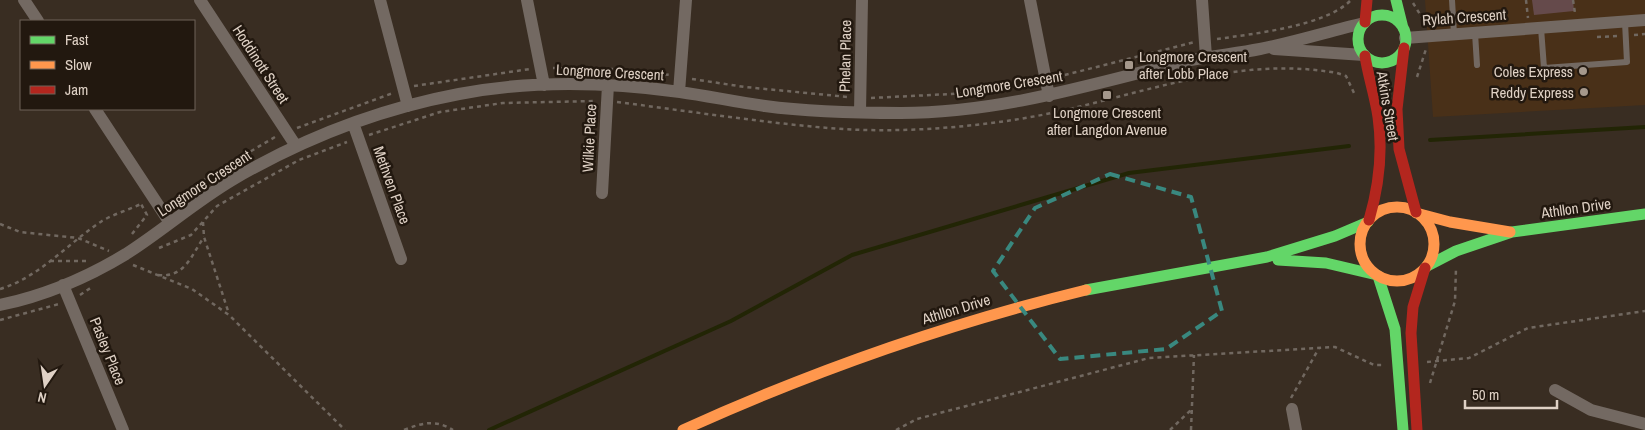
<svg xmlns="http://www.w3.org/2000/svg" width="1645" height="430" font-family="'Archivo Narrow',sans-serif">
  <rect width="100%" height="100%" fill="#392d22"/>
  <!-- built -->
  <path fill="#493018" d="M1425,0H1645V105L1433,117Z"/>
  <!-- green -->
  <path fill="#654a4b" d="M1532,0H1573L1574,11L1534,15Z"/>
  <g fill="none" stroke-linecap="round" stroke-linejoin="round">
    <!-- stream -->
    <path stroke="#222505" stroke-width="4" d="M1430,140L1645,127
      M489,430L731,321L852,255L1129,173L1349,146"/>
    <!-- path -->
    <path stroke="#716860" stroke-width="2.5" stroke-dasharray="4 4" stroke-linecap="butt" d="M1526,0L1528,18
      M1573,0L1575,13
      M1413,3L1426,24
      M1634,35L1645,34
      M1597,37L1619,36
      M1217,39C1253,34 1326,26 1351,0
      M553,68L612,69L670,75
      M1057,77L1195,42
      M1417,77L1426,49
      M692,79L745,87L848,97
      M414,86L530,69
      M871,98L971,93L1034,81
      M617,102C688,111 758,122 828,128C889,133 953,129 1013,120C1121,104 1226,53 1337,73L1346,76L1354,93H1357
      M297,128L393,93
      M369,135L440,112L503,103L595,101
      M170,203L224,167L275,137
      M203,222L204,237L229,314
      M0,224L20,232L78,238L109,251
      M132,234L147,215L140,202
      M159,248L191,235L217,206L299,160L347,142
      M50,261H86
      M133,265L192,289L229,315L345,430
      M158,275C185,278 191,256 204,237
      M0,289C40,277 68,243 102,221C114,214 128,210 141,204
      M80,295L92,287
      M0,320L59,304
      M1427,362L1469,358L1528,328L1645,311
      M1430,383L1455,301L1456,268
      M1291,398L1319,348
      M404,430C422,423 435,419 453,430
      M896,430L917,419L1149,358L1335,347L1374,365H1384
      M1170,430L1192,409
      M1191,430L1194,355"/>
    <!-- lane -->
    <path stroke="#736962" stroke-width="6" d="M1452,0L1454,34
      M1541,28L1544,68L1627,62L1625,22
      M1475,33L1477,65"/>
    <!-- street -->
    <path stroke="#736962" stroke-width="12" d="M24,0L38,21
      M200,0L296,146
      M380,0L408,106
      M527,0L544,85
      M1030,0L1049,96
      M1202,0L1206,57
      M1405,38L1645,20
      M1274,49L1364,55
      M679,92L686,0
      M95,109L170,223
      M860,112L862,0
      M353,123L401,259
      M602,193L608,85
      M63,285L123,430
      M0,305C43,296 88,277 126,254C162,231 195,202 232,180C302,139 379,109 459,94C531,80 607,82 680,92C708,96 736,102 765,106C810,112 856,113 901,113C998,113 1089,85 1182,62C1208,56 1234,54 1260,49C1295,42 1330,31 1364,23
      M1555,390L1591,410L1645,424
      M1292,409L1296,430"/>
    <!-- fast -->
    <path stroke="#63d668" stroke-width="11" d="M1396,0L1403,28
      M1358 39a24 24 0 1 1 48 0a24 24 0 1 1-48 0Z
      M1278,260L1326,263L1377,275
      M1427,266L1456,251L1512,232L1645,214
      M1378,276L1395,329L1403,430
      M1086,290L1267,257L1335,236L1368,222"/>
    <!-- slow -->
    <path stroke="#ff974d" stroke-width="11" d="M1360 244a37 37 0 1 1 74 0a37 37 0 1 1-74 0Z
      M1416,213L1450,222L1510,232
      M683,430C813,371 946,324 1086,290"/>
    <!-- jam -->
    <path stroke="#b3261e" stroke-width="11" d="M1365,22L1367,0
      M1404,48L1397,109L1399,149L1416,212
      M1365,56C1368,76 1375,96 1378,117C1383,152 1379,186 1369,220
      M1417,430L1411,333L1413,307L1425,268"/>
  </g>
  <!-- marked area -->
  <path fill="none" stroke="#39887f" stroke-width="4" stroke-dasharray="10 6" stroke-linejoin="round" d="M1110,174L1191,197L1222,311L1166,349L1060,359L993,271L1035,208Z"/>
  <!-- markers -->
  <g fill="#a5988c" stroke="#22180f" stroke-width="2">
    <rect x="1124" y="60" width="10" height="10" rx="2.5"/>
    <circle cx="1583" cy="71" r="5"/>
    <circle cx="1584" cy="92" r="5"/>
    <rect x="1102" y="90" width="10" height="10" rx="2.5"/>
  </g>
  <g text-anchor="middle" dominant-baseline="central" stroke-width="5" stroke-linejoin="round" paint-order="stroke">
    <!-- street labels -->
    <g font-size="15" fill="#dfd1c5" stroke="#22180f">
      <text transform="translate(1464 17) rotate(-4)">Rylah Crescent</text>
      <text transform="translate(845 56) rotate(-89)">Phelan Place</text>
      <text transform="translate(261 64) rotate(57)">Hoddinott Street</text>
      <text transform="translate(610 72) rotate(3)">Longmore Crescent</text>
      <text transform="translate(1009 84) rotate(-9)">Longmore Crescent</text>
      <text transform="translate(1388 106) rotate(80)">Atkins Street</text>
      <text transform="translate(589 138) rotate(-87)">Wilkie Place</text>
      <text transform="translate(204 183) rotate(-33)">Longmore Crescent</text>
      <text transform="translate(392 185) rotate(70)">Methven Place</text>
      <text transform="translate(1576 208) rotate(-8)">Athllon Drive</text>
      <text transform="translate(956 309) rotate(-17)">Athllon Drive</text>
      <text transform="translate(108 351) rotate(68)">Pasley Place</text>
    </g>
    <!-- poi labels -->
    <g font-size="15" fill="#dfd1c5" stroke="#22180f" text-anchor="end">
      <text x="1139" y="56" text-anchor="start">Longmore Crescent<tspan x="1139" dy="17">after Lobb Place</tspan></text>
      <text x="1573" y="71">Coles Express</text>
      <text x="1574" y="92">Reddy Express</text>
      <text x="1107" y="112" text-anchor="middle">Longmore Crescent<tspan x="1107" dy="17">after Langdon Avenue</tspan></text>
    </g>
  </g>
  <!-- legend -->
  <rect x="20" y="20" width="175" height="90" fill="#22180f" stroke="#6e6258"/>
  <rect x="30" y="36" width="25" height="8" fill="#63d668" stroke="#6e6258"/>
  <text x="65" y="45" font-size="15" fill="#dfd1c5">Fast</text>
  <rect x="30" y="61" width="25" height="8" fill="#ff974d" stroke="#6e6258"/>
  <text x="65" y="70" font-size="15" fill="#dfd1c5">Slow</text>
  <rect x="30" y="86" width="25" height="8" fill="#b3261e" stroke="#6e6258"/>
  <text x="65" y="95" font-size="15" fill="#dfd1c5">Jam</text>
  <!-- north arrow -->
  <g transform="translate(45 385) rotate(193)" stroke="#22180f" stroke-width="4" paint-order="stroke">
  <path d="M0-4L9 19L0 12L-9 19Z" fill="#dfd1c5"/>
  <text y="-8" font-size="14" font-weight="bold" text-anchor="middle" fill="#dfd1c5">N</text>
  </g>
  <!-- scale -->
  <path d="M1465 400v8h92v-8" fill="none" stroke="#dfd1c5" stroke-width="2.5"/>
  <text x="1472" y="400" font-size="15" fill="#dfd1c5" stroke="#22180f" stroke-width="4" paint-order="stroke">50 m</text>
</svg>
